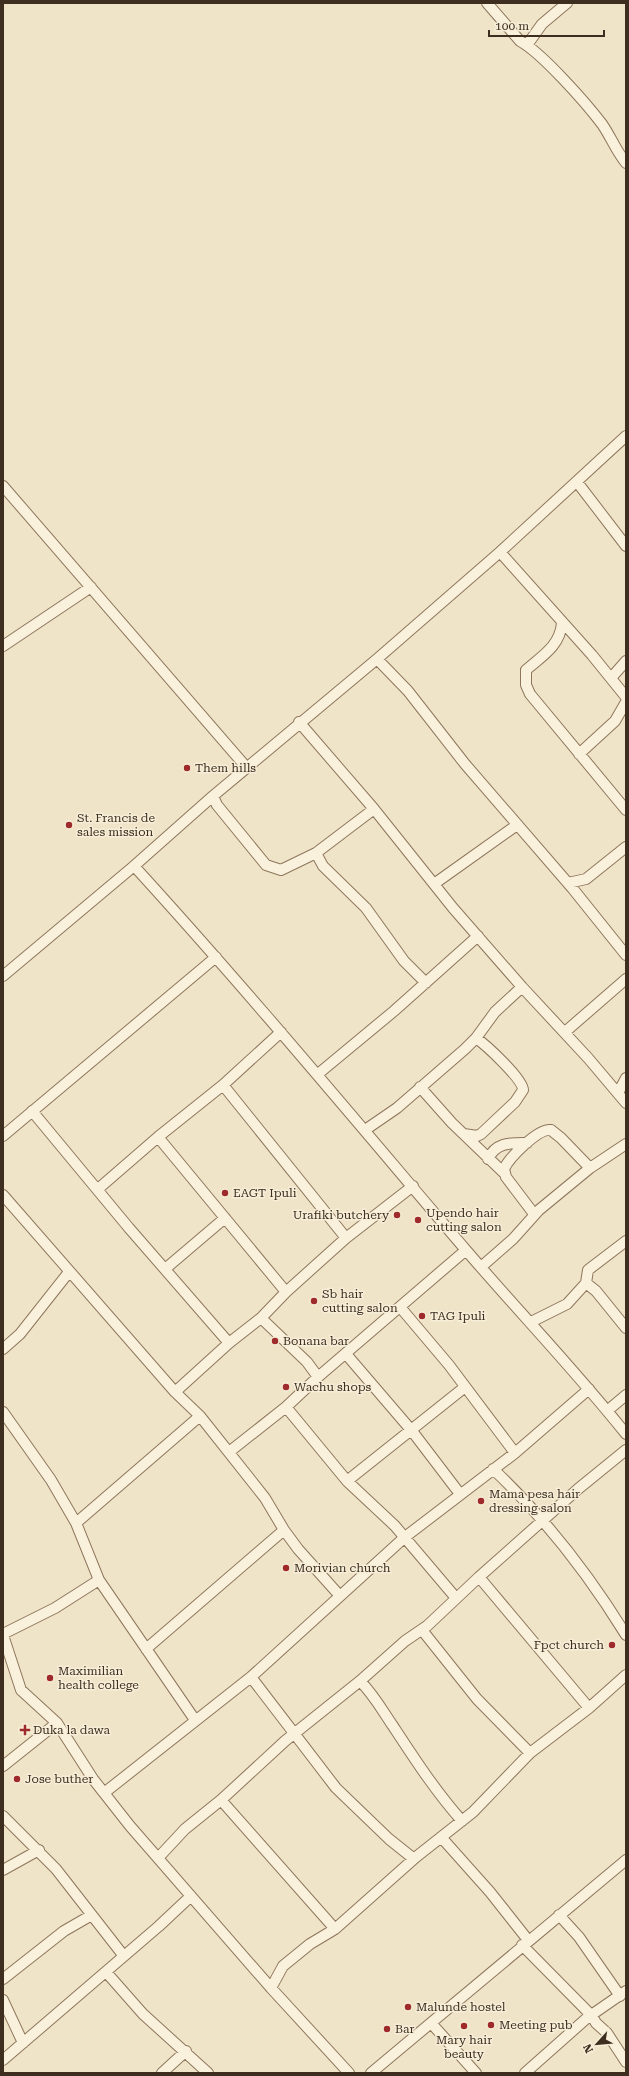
<svg xmlns="http://www.w3.org/2000/svg" width="629" height="2076" font-family="'Roboto Serif',serif">
  <rect width="100%" height="100%" fill="#f0e4c8"/>
  <g fill="none" stroke-linecap="round" stroke-linejoin="round">
    <defs>
      <path id="minor" d="M487,3L520,41C542,53 586,103 602,124C611,137 616,151 626,163
        M527,45L542,24L567,3
        M577,482L626,546
        M3,486L247,768
        M500,552L592,655L626,697
        M562,623C560,646 542,656 526,670V685L530,694L626,810
        M3,646L91,587
        M377,659L408,691L465,764L573,889L626,955
        M611,678L626,661
        M299,722L374,809L453,908L522,987L588,1058L626,1103
        M579,754L615,721L626,702
        M213,796L217,805L266,865L281,870L316,853L374,809
        M316,853L323,866L366,908L404,961L426,983
        M134,866C248,991 356,1121 465,1249C518,1311 575,1370 626,1434
        M568,883L586,879L626,847
        M434,884L517,825
        M3,976L134,866L213,796L377,659L500,552L626,436
        M565,1032L626,979
        M318,1074L394,1011L478,936
        M223,1085L346,1238
        M420,1087L452,1123L504,1173
        M618,1093L626,1078
        M32,1111L129,1228L229,1343
        M365,1130L397,1108L465,1049L476,1038L495,1012L522,987
        M464,1134L477,1136L481,1134L515,1102L523,1090C523,1079 486,1045 476,1038
        M3,1136L216,957
        M158,1137L286,1292
        M488,1159C496,1142 510,1143 527,1143
        M98,1189L158,1137L223,1085L281,1032
        M3,1195L175,1392
        M534,1214L506,1177L504,1169C509,1158 538,1128 551,1130L561,1138L590,1168
        M481,1267L513,1239L539,1210L590,1168L626,1144
        M165,1269L225,1218
        M586,1283L596,1291L626,1328
        M400,1307L449,1365L515,1453
        M261,1318L307,1362L318,1377
        M531,1322L567,1304L586,1283L588,1270L626,1241
        M3,1349L20,1334L69,1272
        M346,1354L412,1431L460,1494
        M286,1407L347,1481L395,1526L456,1598
        M607,1411L626,1395
        M3,1412L51,1480L76,1523
        M229,1452L286,1407L318,1377L466,1250
        M493,1469C545,1518 589,1575 626,1635
        M347,1481L465,1387
        M479,1577L589,1708
        M340,1596L298,1549L284,1530L265,1498L200,1416L175,1392L229,1343L261,1318L286,1292L346,1238L413,1186
        M422,1630L477,1699L530,1753
        M3,1634L55,1608L99,1580
        M3,1635L21,1690L57,1723L93,1779L130,1826L271,1988L349,2073
        M146,1649L284,1530
        M251,1677L336,1788L389,1839L414,1859
        M360,1681C374,1695 382,1710 393,1726C414,1758 436,1792 462,1821
        M195,1720L99,1580L76,1523L200,1416
        M3,1766L57,1723
        M104,1793L251,1677L405,1537L515,1453L589,1389
        M221,1800L335,1929
        M3,1816L56,1869L123,1955
        M441,1837L490,1892L528,1940
        M158,1858L185,1829L221,1800L285,1741L360,1681L405,1641L427,1626L479,1577L578,1489L626,1450
        M3,1870L39,1850
        M559,1915L579,1937L620,1996
        M522,1945L592,2016L596,2023L607,2033L626,2062
        M106,1972L143,2014L208,2073
        M3,1979L64,1931L90,1916
        M271,1988L283,1966L310,1944L335,1929L416,1857L473,1812L530,1753L589,1708L626,1675
        M3,2000L23,2043
        M431,2023L476,2073
        M3,2060L159,1926L191,1896
        M162,2073L186,2051
        M371,2073L626,1860
        M525,2073L587,2018L626,1991"/>
    </defs>
    <!-- minor casing -->
    <use href="#minor" stroke="#8d765c" stroke-width="12"/>
    <!-- minor -->
    <use href="#minor" stroke="#faf1dc" stroke-width="10"/>
  </g>
  <!-- markers -->
  <g fill="#9e2a2b" stroke="#f7eed8" stroke-width="1.5">
    <circle cx="187" cy="768" r="4"/>
    <circle cx="69" cy="825" r="4"/>
    <circle cx="225" cy="1193" r="4"/>
    <circle cx="397" cy="1215" r="4"/>
    <circle cx="418" cy="1220" r="4"/>
    <circle cx="314" cy="1301" r="4"/>
    <circle cx="422" cy="1316" r="4"/>
    <circle cx="275" cy="1341" r="4"/>
    <circle cx="286" cy="1387" r="4"/>
    <circle cx="481" cy="1501" r="4"/>
    <circle cx="286" cy="1568" r="4"/>
    <circle cx="612" cy="1645" r="4"/>
    <circle cx="50" cy="1678" r="4"/>
    <path d="M23 1724h4v4h4v4h-4v4h-4v-4h-4v-4h4z"/>
    <circle cx="17" cy="1779" r="4"/>
    <circle cx="408" cy="2007" r="4"/>
    <circle cx="491" cy="2025" r="4"/>
    <circle cx="464" cy="2026" r="4"/>
    <circle cx="387" cy="2029" r="4"/>
  </g>
  <g text-anchor="middle" dominant-baseline="central" stroke-width="3" stroke-linejoin="round" paint-order="stroke">
    <!-- poi labels -->
    <g font-size="12" fill="#3d2e20" stroke="#f7eed8" text-anchor="start">
      <text x="195" y="768">Them hills</text>
      <text x="77" y="818">St. Francis de<tspan x="77" dy="14">sales mission</tspan></text>
      <text x="233" y="1193">EAGT Ipuli</text>
      <text x="426" y="1213">Upendo hair<tspan x="426" dy="14">cutting salon</tspan></text>
      <text x="389" y="1215" text-anchor="end">Urafiki butchery</text>
      <text x="322" y="1294">Sb hair<tspan x="322" dy="14">cutting salon</tspan></text>
      <text x="430" y="1316">TAG Ipuli</text>
      <text x="283" y="1341">Bonana bar</text>
      <text x="294" y="1387">Wachu shops</text>
      <text x="489" y="1494">Mama pesa hair<tspan x="489" dy="14">dressing salon</tspan></text>
      <text x="294" y="1568">Morivian church</text>
      <text x="604" y="1645" text-anchor="end">Fpct church</text>
      <text x="58" y="1671">Maximilian<tspan x="58" dy="14">health college</tspan></text>
      <text x="33" y="1730">Duka la dawa</text>
      <text x="25" y="1779">Jose buther</text>
      <text x="416" y="2007">Malunde hostel</text>
      <text x="499" y="2025">Meeting pub</text>
      <text x="395" y="2029">Bar</text>
      <text x="464" y="2040" text-anchor="middle">Mary hair<tspan x="464" dy="14">beauty</tspan></text>
    </g>
  </g>
  <!-- border -->
  <rect width="629" height="2076" fill="none" stroke="#3d2e20" stroke-width="8"/>
  <!-- north arrow -->
  <g transform="translate(597 2044) rotate(243)" stroke="#f7eed8" stroke-width="3" paint-order="stroke">
  <path d="M0-3L7 15L0 10L-7 15Z" fill="#3d2e20"/>
  <text y="-6" font-size="11" font-weight="bold" text-anchor="middle" fill="#3d2e20">N</text>
  </g>
  <!-- scale -->
  <path d="M489 30v6h115v-6" fill="none" stroke="#3d2e20" stroke-width="2"/>
  <text x="495" y="30" font-size="12" fill="#3d2e20" stroke="#f7eed8" stroke-width="3" paint-order="stroke">100 m</text>
</svg>
